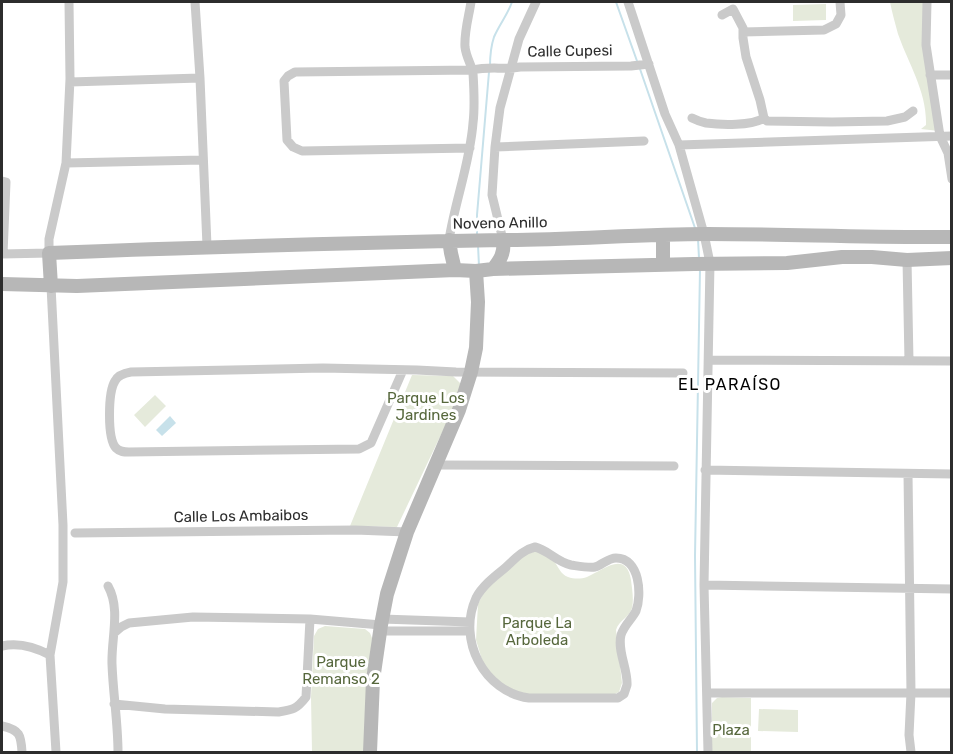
<svg xmlns="http://www.w3.org/2000/svg" width="953" height="754" font-family="Rubik,sans-serif">
  <rect width="100%" height="100%" fill="#fff"/>
  <!-- green -->
  <path fill="#e5eadb" d="M890,2H928L926,45L939,131L921,129L926,125C927,92 909,65 898,34C895,23 892,12 890,2Z
    M826,4V20L793,21V5Z
    M412,375L453,376L461,384L448,420L397,527L350,526Z
    M155,395L166,406L145,427L134,415Z
    M537,551C542,554 549,556 553,560C559,567 560,574 568,577C574,579 581,579 587,577C602,571 626,549 631,580C632,589 634,599 632,608C629,618 619,620 616,630L622,683L619,692L615,694H520L496,680L483,663L476,640L478,604L484,592L490,586L526,554Z
    M325,626L365,629L370,633L372,638L366,752H312L311,697L314,636L318,629Z
    M722,697L751,698V752H712V703L717,698Z
    M759,709L798,710V732L758,731Z"/>
  <!-- water -->
  <path fill="#c7e1ea" d="M170,416L176,423L162,436L156,430Z"/>
  <g fill="none" stroke-linecap="round" stroke-linejoin="round">
    <!-- stream -->
    <path stroke="#c7e1ea" stroke-width="2" d="M616,2L637,61
      M490,66C490,56 491,46 494,37C499,25 508,14 512,2
      M640,69L695,228
      M477,237V215L489,72
      M698,239L699,258
      M478,245L479,266
      M697,752L695,556L700,269"/>
    <!-- street -->
    <path stroke="#cacaca" stroke-width="9" d="M195,2L200,78L207,246
      M628,2L665,114L679,145L704,234L710,263L704,585L708,752
      M927,2L926,45L940,136L948,153L952,179
      M743,32L824,30L836,24L841,15L840,2
      M930,75H952
      M70,82L200,78
      M692,118C696,120 701,122 706,123C721,125 752,126 764,118L760,100L746,57L743,38V28L733,9L722,15
      M764,118L767,121L832,122L887,121L905,117L913,111
      M679,145L952,136
      M495,147L644,141
      M470,148L302,151L293,147L287,140L284,81L288,76L295,72L473,70C489,66 504,70 520,67L631,66L649,64
      M66,163L202,160
      M2,181L6,182L3,254
      M449,240C455,201 470,163 473,123C475,107 474,89 473,73C472,66 466,57 465,47C464,32 469,16 471,2
      M503,240L492,195L495,147L500,108L519,39L536,2
      M2,254L49,253V239L66,163L70,79L69,2
      M907,260L909,361
      M51,286L63,525V582L50,655L56,752
      M709,360L952,361
      M403,370L371,443L359,449L129,452C124,452 120,452 116,448C107,438 108,392 115,381C118,375 125,373 131,372L323,368L417,370L456,372L683,373
      M435,465L674,466
      M705,470L952,474
      M908,474L911,693L909,735L911,752
      M75,533L355,530L407,532
      M535,547C548,550 557,562 571,565C578,566 588,568 595,567C602,565 608,558 616,558C640,558 642,595 636,611C632,619 624,625 621,635C617,651 628,669 627,685C626,688 625,691 624,694L618,698H529C484,692 457,640 476,598C482,586 495,576 505,568C514,560 522,550 535,547Z
      M704,585L952,589
      M108,586C121,609 111,639 112,664C113,693 118,723 118,752
      M382,619L470,622
      M381,631H470
      M114,633L121,627L129,623L193,617L310,619L381,625
      M2,646C19,642 35,647 50,655
      M707,693H952
      M114,704L165,709L278,712C292,710 296,710 306,697L310,619
      M2,726C20,730 21,735 22,752"/>
    <!-- secondary -->
    <path stroke="#b7b7b7" stroke-width="14" d="M449,240L451,253L455,270L476,271L493,269C500,260 505,253 503,240
      M663,265V235
      M493,269L694,264L787,263L842,257H872L907,260L952,258
      M2,284L77,286L455,270
      M51,286L49,253C200,247 351,243 503,240C571,240 639,234 707,234C788,234 870,238 952,237
      M370,752L373,680L381,625L387,594L407,532L459,410L471,372L476,348L478,302L476,271"/>
  </g>
  <g text-anchor="middle" dominant-baseline="central" stroke-width="6" stroke-linejoin="round" paint-order="stroke">
    <!-- street labels -->
    <g font-size="15" fill="#2d2d2d" stroke="#fff">
      <text transform="translate(570 51) rotate(-1)">Calle Cupesi</text>
      <text transform="translate(500 223) rotate(-1)">Noveno Anillo</text>
      <text transform="translate(241 516) rotate(-1)">Calle Los Ambaibos</text>
    </g>
    <!-- park labels -->
    <g font-size="15" fill="#56673c" stroke="#fff">
      <text x="426" y="398">Parque Los<tspan x="426" dy="17">Jardines</tspan></text>
      <text x="537" y="623">Parque La<tspan x="537" dy="17">Arboleda</tspan></text>
      <text x="341" y="662">Parque<tspan x="341" dy="17">Remanso 2</tspan></text>
      <text x="731" y="730">Plaza</text>
    </g>
    <!-- neighbourhood labels -->
    <g font-size="16" letter-spacing="1.5" fill="#000" stroke="#fff">
      <text x="730" y="384">EL PARAÍSO</text>
    </g>
  </g>
  <!-- border -->
  <rect width="953" height="754" fill="none" stroke="#2d2d2d" stroke-width="6"/>
</svg>
